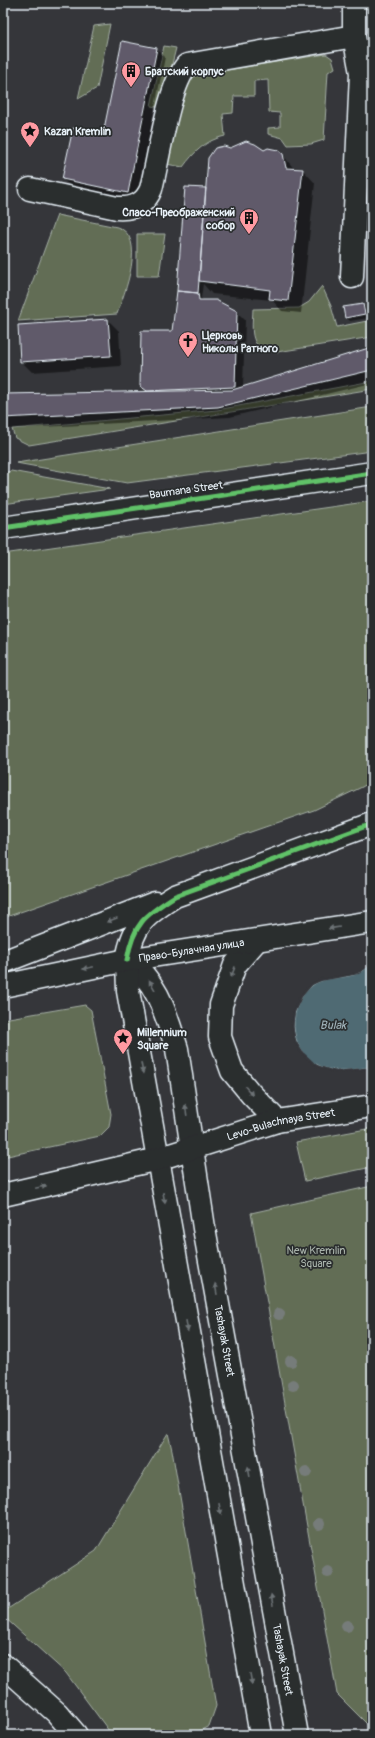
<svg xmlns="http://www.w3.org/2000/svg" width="375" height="1738" font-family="Pangolin,sans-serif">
  <rect width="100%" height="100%" fill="#35363a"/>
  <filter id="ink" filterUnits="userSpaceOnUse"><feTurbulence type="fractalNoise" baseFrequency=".025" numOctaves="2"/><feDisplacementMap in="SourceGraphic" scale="8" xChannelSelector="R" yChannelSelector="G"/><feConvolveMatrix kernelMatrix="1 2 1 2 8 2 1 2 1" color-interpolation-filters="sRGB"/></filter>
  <g filter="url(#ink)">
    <!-- green -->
    <path fill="#626d54" stroke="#a5afa6" d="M110,24L97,88L78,99L94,26Z
      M164,46L176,48L161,108L151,106Z
      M326,54L332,58L335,68L328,72L324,140L311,144L288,145L283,138L268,134V128L280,127V113L269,112L268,80L254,81V96H234L233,113L223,114L225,136C206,140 194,152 183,167L166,164C171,143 178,85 196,75Z
      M57,215L117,227C148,236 124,294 117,314L18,321Z
      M137,234H165L159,276H137Z
      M322,286L331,306L337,327L372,320V337L277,352C248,351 252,331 253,309L299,308L309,302Z
      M372,381V389L29,445L15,438L12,429L217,410Z
      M372,407V451L127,483L16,463Z
      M11,471L110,489L3,504V473Z
      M372,501V781L362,787L314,810L3,918V554Z
      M85,1005L91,1010L111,1114L109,1127L100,1136L3,1157V1019Z
      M372,1128V1167L305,1181L296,1142Z
      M372,1186V1729L337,1694L251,1213Z
      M168,1433L172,1450L216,1706L209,1726L192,1735H112L66,1673L3,1616V1612L96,1551Z"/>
    <!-- water -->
    <path fill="#4f6b73" stroke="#8ca1a8" d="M372,960V1067C353,1069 335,1074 318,1065C287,1050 287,1004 313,985C332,972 361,984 372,960Z"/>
    <!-- pier -->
    <path fill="#35363a" d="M372,958L369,966L359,974L321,981L312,985L302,997L295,1012L293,1027L296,1041L303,1052L317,1065L335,1071L372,1067V1069L335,1073L316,1066L302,1054L295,1042L291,1028L293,1012L300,996L311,984L321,979L359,973L367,965Z"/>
    <!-- shadow -->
    <path fill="#0007" d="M123,42L157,49L165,57L136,200L71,187L63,179L103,135Z
      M230,149L264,151L282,154L295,170H303L315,183L301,313L282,311L272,300L212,294L203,284L201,298L204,301L237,312L245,320L243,388L372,348V383L230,417L6,429V438H3V395L149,393L141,385L173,332L206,189Z
      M363,305L367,309L369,318L350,321L346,317Z
      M108,320L119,331L121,366L32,372L21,361Z"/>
    <!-- building -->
    <path fill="#605a6b" stroke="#e8f1f8" d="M122,41L157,48L128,193L62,179L73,128L103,134Z
      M246,141L255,144L264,150L268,148L278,150L283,154L286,168L303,169L288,301L269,299L270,290L199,281L208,158L215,148L224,146L230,148Z
      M185,187L206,188L198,293L177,291Z
      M177,291L198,293L199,300H216L237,311L235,387L147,391L140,386L141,331H172Z
      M363,304L365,314L345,318L343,307Z
      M108,319L111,356L20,362L18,325Z
      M372,347V370L218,407L3,418V394L232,390Z"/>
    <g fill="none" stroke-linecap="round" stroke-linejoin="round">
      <defs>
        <path id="minor" d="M30,189L117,208C133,209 145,204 151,189C159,158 168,87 187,65L354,36
          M352,277L361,73L354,36V3
          M3,528L372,473
          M127,960C133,924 145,915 175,896L372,824
          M3,962L155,903
          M3,1665L57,1713L76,1735"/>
        <g id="major">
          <path d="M256,941L235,965L221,1005L220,1037L232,1071L251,1094L277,1121"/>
          <path id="s1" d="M127,960C158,981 166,1015 177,1049L204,1228L297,1735"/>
          <path d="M127,960L128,991L261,1735"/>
          <path id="s2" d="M3,986L127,960L372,922"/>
          <path id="s3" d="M3,1195L158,1159L277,1121L372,1106"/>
        </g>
      </defs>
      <!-- minor casing -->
      <use href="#minor" stroke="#e8f1f8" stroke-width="25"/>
      <!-- major casing -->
      <use href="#major" stroke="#e8f1f8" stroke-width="25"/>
      <!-- minor -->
      <use href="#minor" stroke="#2a2d2e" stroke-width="22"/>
      <!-- major -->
      <use href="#major" stroke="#2a2d2e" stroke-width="22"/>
      <defs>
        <path id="cycleway" d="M3,528L372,473
          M127,960C133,924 145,915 175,896L372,824"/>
      </defs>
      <!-- cycleway casing -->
      <use href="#cycleway" stroke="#2a2d2e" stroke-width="8"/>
      <!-- cycleway -->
      <use href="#cycleway" stroke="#61c268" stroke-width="5"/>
    </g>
    <!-- trees -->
    <g fill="#767c7a">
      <circle cx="279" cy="1314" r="6"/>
      <circle cx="291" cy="1361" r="6"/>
      <circle cx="293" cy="1385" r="6"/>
      <circle cx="306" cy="1472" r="6"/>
      <circle cx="319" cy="1524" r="6"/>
      <circle cx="328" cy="1572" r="6"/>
      <circle cx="347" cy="1626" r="6"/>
    </g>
    <!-- one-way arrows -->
    <defs><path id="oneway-solid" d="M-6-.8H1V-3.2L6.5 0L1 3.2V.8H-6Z"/></defs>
    <g fill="#6c7275">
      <use href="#oneway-solid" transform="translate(112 920) rotate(159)"/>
      <use href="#oneway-solid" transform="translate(334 928) rotate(171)"/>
      <use href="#oneway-solid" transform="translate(88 968) rotate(168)"/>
      <use href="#oneway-solid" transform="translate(233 972) rotate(111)"/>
      <use href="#oneway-solid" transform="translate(152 985) rotate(-120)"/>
      <use href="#oneway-solid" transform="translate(142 1068) rotate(80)"/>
      <use href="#oneway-solid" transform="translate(249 1091) rotate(50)"/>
      <use href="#oneway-solid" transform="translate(186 1110) rotate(-98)"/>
      <use href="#oneway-solid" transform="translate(41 1187) rotate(-12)"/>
      <use href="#oneway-solid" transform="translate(164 1198) rotate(80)"/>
      <use href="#oneway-solid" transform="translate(216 1289) rotate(-100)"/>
      <use href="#oneway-solid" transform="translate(187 1326) rotate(80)"/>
      <use href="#oneway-solid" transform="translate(249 1472) rotate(-100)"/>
      <use href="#oneway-solid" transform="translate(220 1509) rotate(80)"/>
      <use href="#oneway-solid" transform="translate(272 1600) rotate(-100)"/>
      <use href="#oneway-solid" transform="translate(251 1679) rotate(80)"/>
    </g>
  </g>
  <!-- icons -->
  <defs>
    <symbol id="building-pin" viewBox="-11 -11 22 30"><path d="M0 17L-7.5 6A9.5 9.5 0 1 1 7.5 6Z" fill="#ff9aa2" stroke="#2a2d2e"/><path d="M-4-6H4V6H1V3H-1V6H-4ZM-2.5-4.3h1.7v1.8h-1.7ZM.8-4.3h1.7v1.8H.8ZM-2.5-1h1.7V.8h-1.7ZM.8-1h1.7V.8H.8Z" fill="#111"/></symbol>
    <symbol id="sight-pin" viewBox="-11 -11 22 30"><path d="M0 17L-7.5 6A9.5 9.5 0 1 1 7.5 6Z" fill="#ff9aa2" stroke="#2a2d2e"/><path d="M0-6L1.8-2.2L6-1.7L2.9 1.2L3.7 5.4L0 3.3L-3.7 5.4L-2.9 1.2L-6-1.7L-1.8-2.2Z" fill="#111"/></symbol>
    <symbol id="church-pin" viewBox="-11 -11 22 30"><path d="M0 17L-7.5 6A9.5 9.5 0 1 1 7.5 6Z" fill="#ff9aa2" stroke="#2a2d2e"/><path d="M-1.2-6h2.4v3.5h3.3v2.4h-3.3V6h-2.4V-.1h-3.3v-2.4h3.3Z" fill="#111"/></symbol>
  </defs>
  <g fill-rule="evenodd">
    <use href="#building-pin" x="120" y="60" width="22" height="30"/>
    <use href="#sight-pin" x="19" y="120" width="22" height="30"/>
    <use href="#building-pin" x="238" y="207" width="22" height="30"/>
    <use href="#church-pin" x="177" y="330" width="22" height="30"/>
    <use href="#sight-pin" x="112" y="1027" width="22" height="30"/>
  </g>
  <g text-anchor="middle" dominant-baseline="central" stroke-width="3.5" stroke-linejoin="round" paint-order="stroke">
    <!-- poi labels -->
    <g font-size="11" font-weight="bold" fill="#e8f1f8" stroke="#2a2d2e" text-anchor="start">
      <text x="145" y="71">Братский корпус</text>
      <text x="44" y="131">Kazan Kremlin</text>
      <text x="235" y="212" text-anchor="end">Спасо-Преображенский<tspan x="235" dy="13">собор</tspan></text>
      <text x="202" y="335">Церковь<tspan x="202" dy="13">Николы Ратного</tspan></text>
      <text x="137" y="1032">Millennium<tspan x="137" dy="13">Square</tspan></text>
    </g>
    <!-- street labels -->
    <g font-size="11" fill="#e8f1f8" stroke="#2a2d2e">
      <text transform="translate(186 490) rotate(-8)">Baumana Street</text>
      <text stroke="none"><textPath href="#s2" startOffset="192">Право-Булачная улица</textPath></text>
      <text stroke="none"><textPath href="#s3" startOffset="287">Levo-Bulachnaya Street</textPath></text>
      <text stroke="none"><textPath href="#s1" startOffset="400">Tashayak Street</textPath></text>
      <text stroke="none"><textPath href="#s1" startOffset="724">Tashayak Street</textPath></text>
    </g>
    <!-- park labels -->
    <g font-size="11" fill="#acb6ae" stroke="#2a2d2e">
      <text x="316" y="1250">New Kremlin<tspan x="316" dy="13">Square</tspan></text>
    </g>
    <!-- water labels -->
    <g font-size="12" font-style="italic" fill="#a3b5bc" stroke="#2a2d2e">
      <text x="333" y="1025">Bulak</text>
    </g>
  </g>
  <!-- margin -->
  <rect width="375" height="1738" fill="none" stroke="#2a2d2e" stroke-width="16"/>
  <rect x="8" y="8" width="359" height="1722" fill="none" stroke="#e8f1f8" stroke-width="1.5" filter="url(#ink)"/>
</svg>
